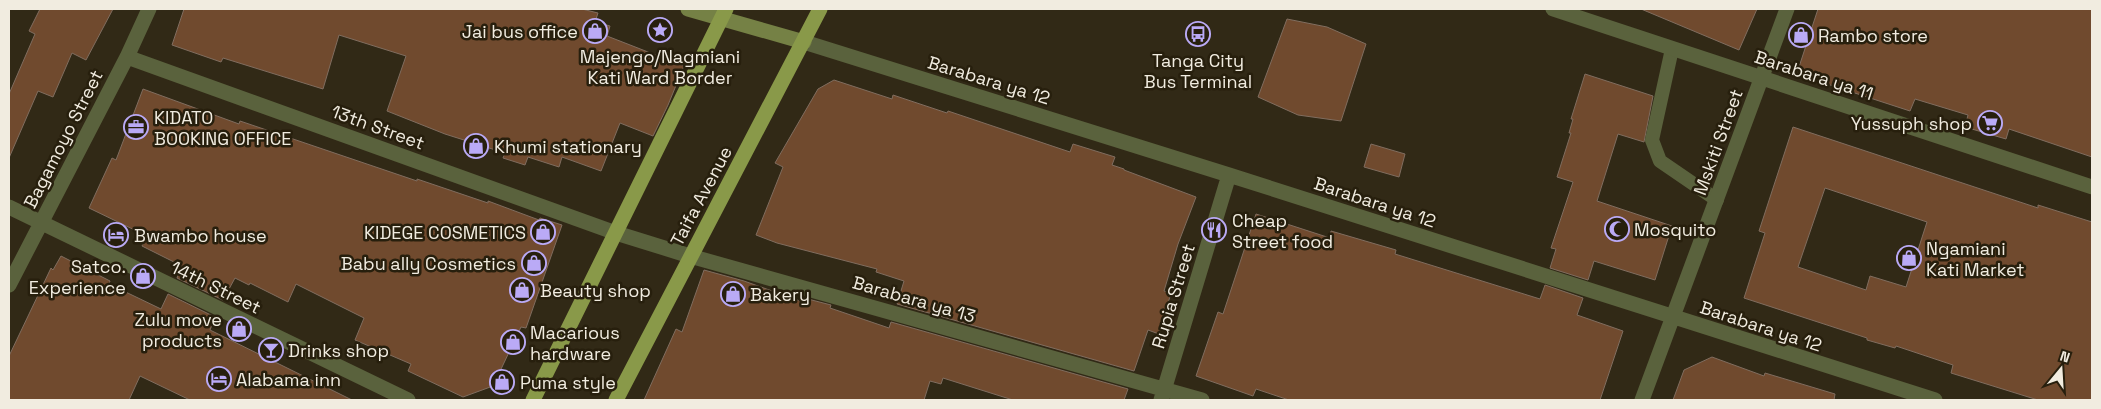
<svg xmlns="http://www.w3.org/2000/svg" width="2101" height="409" font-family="'Space Grotesk',sans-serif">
  <rect width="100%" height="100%" fill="#312916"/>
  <!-- building -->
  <path fill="#704a2e" stroke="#806d5f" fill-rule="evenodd" d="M40,9H113L86,60L72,53L53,97L38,91L9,158V94L35,34L29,31Z
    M184,9H582L598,13L595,22L610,26L607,36L684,66L668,105L653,136L620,123L601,171L562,157L559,167L528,157L525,165L503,158L505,153L445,134L387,111L406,56L339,35L323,89L223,58L221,62L172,45Z
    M1641,9H1757L1739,50Z
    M1818,9H2092V157L2009,129L2006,139L1965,127L1968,115L1915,99L1910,111L1818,81L1819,77L1798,70Z
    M1287,19L1327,27L1366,44L1341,121L1298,115L1258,97Z
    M1585,74L1653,96L1644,142L1618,134L1597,201L1672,226L1655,280L1594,261L1588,280L1550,268L1556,249L1551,248L1573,182L1557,177L1571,133H1569L1573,119H1571Z
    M834,80L892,99L893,95L947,113L948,111L1070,152L1073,144L1115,157L1112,165L1124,169V170L1196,197L1178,244L1164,291L1171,293L1159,334L1148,330L1134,371L897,304L904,281L876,272L877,269L777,243L756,235L783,167L775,163L818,89Z
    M143,89L239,124L240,121L417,181V179L488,203V201L539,220L540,218L562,225L526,328L521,327L493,386L463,397L408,371L411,364L355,340L364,318L296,284L288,302L250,283L249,285L235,278L223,300L177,278L182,266L142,246L147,236L89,208L112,158L116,160Z
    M1793,127L2038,208V205L2092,222V400H2038L1951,373L1953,365L1896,346L1895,348L1867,340V338L1744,298L1765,233L1759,231ZM1825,188L1927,222L1906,287L1870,276L1866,290L1798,267Z
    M1371,144L1405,154L1399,177L1364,167Z
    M1256,214L1330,238L1331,231L1396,250L1395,254L1540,299L1545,285L1583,298L1577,315L1623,331L1600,400H1289L1256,389L1253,396L1196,376L1218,312L1223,314Z
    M61,256L110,281L109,284L161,309L168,294L215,317L210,330L352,400H190L140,376L129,400H9V356L51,268L53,270Z
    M704,270L744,281L803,302L804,298L831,305L830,308L889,328L891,322L1128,389L1124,400H1013L943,378L941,384L930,381L924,400H644L676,329L682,332Z
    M1712,357L1764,376L1765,373L1835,394L1834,400H1673L1684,370Z"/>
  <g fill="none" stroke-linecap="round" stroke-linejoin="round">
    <!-- lane -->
    <path stroke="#5a623d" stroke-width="14" d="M1672,49L1652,140L1660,161L1717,200"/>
    <!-- street -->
    <path stroke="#5a623d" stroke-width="15" d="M1553,9L2092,187
      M804,42L1229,175L1935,400
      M127,57L616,233L690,256L1202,400
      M9,207L408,400
      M9,285L127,57L149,9
      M1161,400L1229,175
      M1642,400L1787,9"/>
    <!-- secondary -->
    <path stroke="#758145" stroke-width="15" d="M688,9L804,42"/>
    <!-- primary -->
    <path stroke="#899949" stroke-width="15" d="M533,400L726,9
      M616,400L820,9"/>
  </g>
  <!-- icons -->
  <defs>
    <symbol id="sight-ring" viewBox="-11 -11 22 22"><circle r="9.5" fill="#271f0d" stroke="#baaaf6" stroke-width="1.5"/><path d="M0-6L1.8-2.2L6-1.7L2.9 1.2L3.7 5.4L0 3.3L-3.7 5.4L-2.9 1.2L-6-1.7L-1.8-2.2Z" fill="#baaaf6"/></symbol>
    <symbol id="shop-ring" viewBox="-11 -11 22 22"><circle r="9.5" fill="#271f0d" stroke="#baaaf6" stroke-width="1.5"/><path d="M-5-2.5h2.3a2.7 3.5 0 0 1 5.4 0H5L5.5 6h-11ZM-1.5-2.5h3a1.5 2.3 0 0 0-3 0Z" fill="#baaaf6"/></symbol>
    <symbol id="bus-ring" viewBox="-11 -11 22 22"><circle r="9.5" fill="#271f0d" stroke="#baaaf6" stroke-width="1.5"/><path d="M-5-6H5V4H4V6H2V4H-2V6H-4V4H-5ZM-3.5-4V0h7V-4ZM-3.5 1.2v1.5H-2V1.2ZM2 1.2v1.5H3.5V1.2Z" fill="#baaaf6"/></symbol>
    <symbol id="supermarket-ring" viewBox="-11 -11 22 22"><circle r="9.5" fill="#271f0d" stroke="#baaaf6" stroke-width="1.5"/><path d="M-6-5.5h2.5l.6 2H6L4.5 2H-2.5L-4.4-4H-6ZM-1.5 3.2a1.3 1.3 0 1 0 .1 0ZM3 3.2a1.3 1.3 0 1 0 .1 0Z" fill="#baaaf6"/></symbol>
    <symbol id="office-ring" viewBox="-11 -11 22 22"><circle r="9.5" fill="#271f0d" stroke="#baaaf6" stroke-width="1.5"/><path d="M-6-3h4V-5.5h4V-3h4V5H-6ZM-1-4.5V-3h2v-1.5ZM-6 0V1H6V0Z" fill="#baaaf6"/></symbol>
    <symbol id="mosque-ring" viewBox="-11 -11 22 22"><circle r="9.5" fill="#271f0d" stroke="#baaaf6" stroke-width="1.5"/><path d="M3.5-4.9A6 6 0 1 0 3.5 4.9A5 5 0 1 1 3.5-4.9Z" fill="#baaaf6"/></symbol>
    <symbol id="restaurant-ring" viewBox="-11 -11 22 22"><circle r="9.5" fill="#271f0d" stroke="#baaaf6" stroke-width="1.5"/><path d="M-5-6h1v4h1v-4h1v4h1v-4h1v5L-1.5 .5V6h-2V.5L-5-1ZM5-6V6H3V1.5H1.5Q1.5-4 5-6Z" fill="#baaaf6"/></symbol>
    <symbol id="hotel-ring" viewBox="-11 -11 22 22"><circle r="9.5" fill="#271f0d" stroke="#baaaf6" stroke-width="1.5"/><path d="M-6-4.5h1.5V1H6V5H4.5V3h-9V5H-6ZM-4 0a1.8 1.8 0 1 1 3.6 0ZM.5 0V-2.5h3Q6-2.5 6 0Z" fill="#baaaf6"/></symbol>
    <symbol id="bar-ring" viewBox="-11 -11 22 22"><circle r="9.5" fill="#271f0d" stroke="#baaaf6" stroke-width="1.5"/><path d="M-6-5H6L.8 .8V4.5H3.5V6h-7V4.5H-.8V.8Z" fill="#baaaf6"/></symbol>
  </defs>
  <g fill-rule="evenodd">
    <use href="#sight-ring" x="646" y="16" width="28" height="28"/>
    <use href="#shop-ring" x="581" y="17" width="28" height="28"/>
    <use href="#bus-ring" x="1184" y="20" width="28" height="28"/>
    <use href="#shop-ring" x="1787" y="21" width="28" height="28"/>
    <use href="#supermarket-ring" x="1976" y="109" width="28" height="28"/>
    <use href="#office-ring" x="122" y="113" width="28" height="28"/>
    <use href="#shop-ring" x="462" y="132" width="28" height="28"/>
    <use href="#mosque-ring" x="1603" y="215" width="28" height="28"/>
    <use href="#restaurant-ring" x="1200" y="216" width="28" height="28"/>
    <use href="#shop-ring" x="529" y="218" width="28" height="28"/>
    <use href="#hotel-ring" x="102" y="221" width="28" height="28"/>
    <use href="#shop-ring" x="1895" y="244" width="28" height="28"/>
    <use href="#shop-ring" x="520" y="249" width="28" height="28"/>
    <use href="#shop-ring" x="129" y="262" width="28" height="28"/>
    <use href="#shop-ring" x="508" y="276" width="28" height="28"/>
    <use href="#shop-ring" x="719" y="280" width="28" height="28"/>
    <use href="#shop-ring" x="225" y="315" width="28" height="28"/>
    <use href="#shop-ring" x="499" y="328" width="28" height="28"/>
    <use href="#bar-ring" x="257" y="336" width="28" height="28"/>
    <use href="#hotel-ring" x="205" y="365" width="28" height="28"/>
    <use href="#shop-ring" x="488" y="368" width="28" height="28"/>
  </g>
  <g text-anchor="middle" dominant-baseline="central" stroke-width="5" stroke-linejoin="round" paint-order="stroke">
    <!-- poi labels -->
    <g font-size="18" fill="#f1ece0" stroke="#271f0d" text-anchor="start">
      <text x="578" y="31" text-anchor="end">Jai bus office</text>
      <text x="1818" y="35">Rambo store</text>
      <text x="660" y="56" text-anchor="middle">Majengo/Nagmiani<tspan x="660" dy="21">Kati Ward Border</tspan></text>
      <text x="1198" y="60" text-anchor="middle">Tanga City<tspan x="1198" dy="21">Bus Terminal</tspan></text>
      <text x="154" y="117">KIDATO<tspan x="154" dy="21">BOOKING OFFICE</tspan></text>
      <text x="1972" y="123" text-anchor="end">Yussuph shop</text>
      <text x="494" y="146">Khumi stationary</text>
      <text x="1232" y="220">Cheap<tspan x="1232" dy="21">Street food</tspan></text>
      <text x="1634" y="229">Mosquito</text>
      <text x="526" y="232" text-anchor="end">KIDEGE COSMETICS</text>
      <text x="134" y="235">Bwambo house</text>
      <text x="1926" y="248">Ngamiani<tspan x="1926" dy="21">Kati Market</tspan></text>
      <text x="516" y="263" text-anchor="end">Babu ally Cosmetics</text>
      <text x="126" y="266" text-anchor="end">Satco.<tspan x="126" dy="21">Experience</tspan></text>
      <text x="540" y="290">Beauty shop</text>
      <text x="750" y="294">Bakery</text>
      <text x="222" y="319" text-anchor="end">Zulu move<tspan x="222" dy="21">products</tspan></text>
      <text x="530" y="332">Macarious<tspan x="530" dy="21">hardware</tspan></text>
      <text x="288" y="350">Drinks shop</text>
      <text x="236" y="379">Alabama inn</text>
      <text x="520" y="382">Puma style</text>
    </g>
    <!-- street labels -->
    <g font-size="18" fill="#f1ece0" stroke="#271f0d">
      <text transform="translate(1814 75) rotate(18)">Barabara ya 11</text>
      <text transform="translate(989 80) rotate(17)">Barabara ya 12</text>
      <text transform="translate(378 127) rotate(20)">13th Street</text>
      <text transform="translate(63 139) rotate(-63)">Bagamoyo Street</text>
      <text transform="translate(1718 142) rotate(-70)">Mskiti Street</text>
      <text transform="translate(701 196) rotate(-62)">Taifa Avenue</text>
      <text transform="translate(1375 202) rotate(18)">Barabara ya 12</text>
      <text transform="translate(216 287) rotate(26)">14th Street</text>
      <text transform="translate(1173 296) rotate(-73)">Rupia Street</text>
      <text transform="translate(914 299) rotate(16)">Barabara ya 13</text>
      <text transform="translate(1761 326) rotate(18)">Barabara ya 12</text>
    </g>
  </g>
  <!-- border -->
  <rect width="2101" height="409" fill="none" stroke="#f1ece0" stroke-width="20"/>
  <!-- north arrow -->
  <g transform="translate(2061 369) rotate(18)" stroke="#271f0d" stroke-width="4" paint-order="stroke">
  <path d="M0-4L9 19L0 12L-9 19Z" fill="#f1ece0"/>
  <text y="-8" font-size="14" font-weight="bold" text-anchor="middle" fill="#f1ece0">N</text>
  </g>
</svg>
